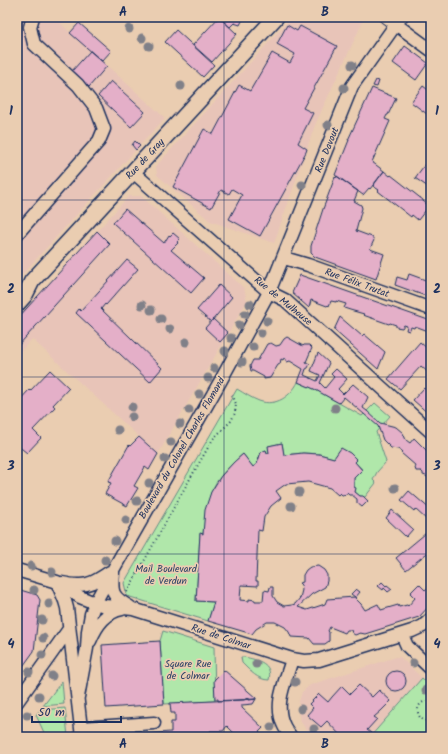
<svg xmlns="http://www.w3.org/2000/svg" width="448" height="754" font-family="Kalam,sans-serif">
  <rect width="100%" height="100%" fill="#eacdb1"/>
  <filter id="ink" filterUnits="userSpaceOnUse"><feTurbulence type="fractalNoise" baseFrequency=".025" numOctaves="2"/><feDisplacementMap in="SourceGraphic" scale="8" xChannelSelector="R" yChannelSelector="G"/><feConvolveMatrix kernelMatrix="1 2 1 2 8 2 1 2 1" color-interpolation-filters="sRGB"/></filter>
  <g filter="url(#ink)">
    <!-- built -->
    <path fill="#e8c4b8" d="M17,17H70L61,24L165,118L17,280Z
      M292,17H362V23L315,125L274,243L210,221L157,175L156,166Z
      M129,196H141L244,288L247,301L158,454L32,339L17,355V319Z
      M396,657H400L422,678L370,737H315L305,728L301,722L298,712L299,701L302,692L310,685Z"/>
    <!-- green -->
    <path fill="#b0e7aa" stroke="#668b84" d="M298,382L314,389L362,416L375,403L390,416L376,432L386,462L377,472L373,480L376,483L365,497L360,496L355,492V488L354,487V478L362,469L355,462L357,460L334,458L319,454L303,453L284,455L282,443L269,446V453H267L266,450L261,452L257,464L253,467L243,454C232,463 215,480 211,493C207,506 206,520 203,534H200L196,601L214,602L208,621L127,596L124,583L237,389C244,393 251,398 259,401C276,407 291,396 298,382Z
      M163,631L214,647L215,701L164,704L160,641Z
      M244,657C258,660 273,663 269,680C258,680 250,671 242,663L241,657Z
      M422,678L431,686V737H370Z
      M62,681L64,704L43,706Z
      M65,708L68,737H46L36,715L40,710Z"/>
    <!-- building -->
    <path fill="#e4afc8" stroke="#1b2f5e" d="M219,17L237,34L212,62L193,45Z
      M224,17H246L245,20L243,19L240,25L234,23L230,27L221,19Z
      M79,23L111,51L102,61L70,33Z
      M287,25L297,31L300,26L337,46L303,108L313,113L298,143L307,149L306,152L260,236L229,219L242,195L232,189L229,194L221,190L211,208L173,187L204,129L213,134L239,85L250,91L272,53L290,63L295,54L277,44Z
      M176,30L214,65L203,77L165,42Z
      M405,46L428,63L416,80L393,63Z
      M90,51L107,66L89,87L72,71Z
      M376,80L379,81L377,87L373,86Z
      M111,81L145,112L131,127L98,96Z
      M423,86L431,92V117L411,102Z
      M372,88L396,98L388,115H387L385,119L390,121L372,162L384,171L370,189L369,188L363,195L335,175L349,140H348Z
      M135,141L140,146L136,150L132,145Z
      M431,156V189L415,178Z
      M384,171L390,176L391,175L423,200V201L429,206L418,220L412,215L411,217L378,191L379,190L373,186Z
      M337,176L358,191L354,201L361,205L362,208L356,231L372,237L374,240L370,249L384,254L376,279L315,257L311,253V246L323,209L335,177L336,178Z
      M125,209L164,243L169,235L170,236L173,233L180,239L177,242L178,243L171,250L204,278L191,293L113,223Z
      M97,231L110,244L17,347V319Z
      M127,260L138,269L106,305L105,304L101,309L162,368L150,382L76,313L79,309L81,311Z
      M409,274L431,282V298L395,285L397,277L407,280Z
      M300,275L431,321V332L415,326L414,328L411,327L409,331L406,330L407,326L404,325L402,328L396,327V325L390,323L389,324L363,315L364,314L350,310L344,308L346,304L336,301V302L331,301L329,306L328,305L327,306L311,300L309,308L292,293Z
      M219,285L232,297L211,322L197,310Z
      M340,317L362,336L364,334L385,352L378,369L334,330Z
      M213,319L228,333L220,342L205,328Z
      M287,337L303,346L304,345H309L312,348L306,362L310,364L308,368L306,369L304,375L317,381L320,375L311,371L318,353L329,363L320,383L325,388L334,377L331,374L336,369L347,379L338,389L343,394L353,384L368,397L363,408L367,411L380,423L396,427L403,433L406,440L410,443L414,438L431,455V480L426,476L423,475V473L421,471H416L415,468L416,466L401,453L402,452L398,449L391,448L383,440L378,426L344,397L339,403L314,389L298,382L303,369L290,361L287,362L286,361V359L284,358L283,360L281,359L280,364L278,365L270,378L264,379V377L253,371H251L250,366L253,360H258L267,344L271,343L276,346L280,345L284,339Z
      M420,342L431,352V375L421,366L400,389L388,379Z
      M50,370L69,388L53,405L55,407L33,430L41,438L27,453L17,445V403L29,390L30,391Z
      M424,388L431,395V414L430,415L413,400Z
      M139,437L158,454L149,470L145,467L134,486L138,488L127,506L105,494L111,483L108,482L129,445L130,446Z
      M282,443L284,455L303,453L319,454L334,458L341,448L350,453L357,460L355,462L362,470L354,478V487L356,488L355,492L360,496H363L368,501L362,507L357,503V499L352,495H349L347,493V494L342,495L340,493L338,495L330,488L308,482L286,484L276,491L281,498L271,506L264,517L262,531L258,530L256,581H258V586L241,585L240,600L249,601V599L255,600V601H263L264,590L269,591L270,587H273V596L277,602L284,606L292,605L295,604L300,598L302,590L301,585L299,583L303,582V575L306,570L310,567L318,566L324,570L327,575V581L325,587L312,594L298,607L307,610L325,604L327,599L355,597L351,594L356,589L360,592L355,598L361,604L365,610L378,604L381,610L398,605L399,607L407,605L408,606L415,598L410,593L419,584L425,590L431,585V604L419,617L365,634L360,633L355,635L352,633L351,630H347L345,633L330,627L328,631L329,632V641L325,644H314L309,638L291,637L289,632L285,627L275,622H267L264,624L256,629L252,634L208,621L214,602L196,601L200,533L203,534L205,510L211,492L221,476L234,462L243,454L253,467L257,464L261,452L266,450L267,453H269L268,446Z
      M409,491L431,510V516L427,520L415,509L414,511L401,500Z
      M392,510L413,529L406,537L386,518Z
      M431,529V550L406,570L396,558Z
      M382,582L386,586L387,585L392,589L388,592L384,588L383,590L378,586Z
      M17,589L37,595L40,600L34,651L21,669L17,666V647L18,648L19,646L17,645V642L21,609L17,607Z
      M160,641L164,704L106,708L102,645Z
      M431,643V657L429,655L428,646Z
      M224,670L256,698V699L249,700V698L244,700L218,701V699H215L214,680Z
      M386 681a10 10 0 1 1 20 0a10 10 0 1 1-20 0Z
      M359,685L372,697L379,690L391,701L381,711L374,717L377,719L367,730L371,733L368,737H338L340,735L327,721L321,727L307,715L313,708L309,704L319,694L328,702L332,697L342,686L350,694Z
      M256,699L253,704L242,705V708L263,728L259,732L263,737H238L227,726L223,731H210V737H143V734L171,732V722H175V713H171L170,703Z"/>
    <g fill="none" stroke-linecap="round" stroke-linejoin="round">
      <defs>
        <path id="minor" d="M386,17L431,50
          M133,172L269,292L285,300L431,432
          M17,234L99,141L104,129L96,108L78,85L34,44L30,27L33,17
          M284,258L308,265L431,309
          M17,570L57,582L80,597L95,603L105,606L133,609L292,659L304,661L319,660L412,631L423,626L431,619
          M113,572C111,593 112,597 130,607
          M57,582L65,601L67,608L82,737
          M62,583C67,584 73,585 78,585C90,586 100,578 110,572
          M402,635L407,646L431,669
          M90,641C96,626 105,612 122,609
          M78,697L87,648L88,631L91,614L95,603L113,570L221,380L269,292L352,86L401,17
          M17,702L69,629
          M81,728L154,723
          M291,737C289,734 286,730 284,726C273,704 286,681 292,659"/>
        <path id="major" d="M17,304L25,295L32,281L276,17"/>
      </defs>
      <!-- minor casing -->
      <use href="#minor" stroke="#1b2f5e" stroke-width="15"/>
      <!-- major casing -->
      <use href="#major" stroke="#1b2f5e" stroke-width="18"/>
      <!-- path -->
      <path stroke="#1b2f5e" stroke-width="2" stroke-dasharray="1 3" stroke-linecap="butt" d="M127,592L183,491L213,439L231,421L235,413L236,404L233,396L230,393
        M431,701C413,699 414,723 431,721"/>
      <!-- minor -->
      <use href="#minor" stroke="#eacdb1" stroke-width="12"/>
      <!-- major -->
      <use href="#major" stroke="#eacdb1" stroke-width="15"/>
    </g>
    <!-- trees -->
    <g fill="#808088">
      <circle cx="129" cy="29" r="4.5"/>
      <circle cx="142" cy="38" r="4.5"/>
      <circle cx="149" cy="46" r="4.5"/>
      <circle cx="352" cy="65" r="4.5"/>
      <circle cx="181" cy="86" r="4.5"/>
      <circle cx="344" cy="88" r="4.5"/>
      <circle cx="328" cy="125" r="4.5"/>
      <circle cx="302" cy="185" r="4.5"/>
      <circle cx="250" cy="304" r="4.5"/>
      <circle cx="142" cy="305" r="4.5"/>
      <circle cx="151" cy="310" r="4.5"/>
      <circle cx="245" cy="314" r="4.5"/>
      <circle cx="161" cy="319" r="4.5"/>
      <circle cx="267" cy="321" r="4.5"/>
      <circle cx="239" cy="325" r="4.5"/>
      <circle cx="170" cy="329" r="4.5"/>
      <circle cx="261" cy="333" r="4.5"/>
      <circle cx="231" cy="338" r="4.5"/>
      <circle cx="186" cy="342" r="4.5"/>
      <circle cx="253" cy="347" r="4.5"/>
      <circle cx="225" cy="351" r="4.5"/>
      <circle cx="242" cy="362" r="4.5"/>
      <circle cx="214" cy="368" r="4.5"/>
      <circle cx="208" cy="378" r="4.5"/>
      <circle cx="199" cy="394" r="4.5"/>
      <circle cx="132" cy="407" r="4.5"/>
      <circle cx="335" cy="408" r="4.5"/>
      <circle cx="189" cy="410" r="4.5"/>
      <circle cx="132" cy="417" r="4.5"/>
      <circle cx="180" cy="424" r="4.5"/>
      <circle cx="118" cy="430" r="4.5"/>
      <circle cx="171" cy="442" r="4.5"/>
      <circle cx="165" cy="459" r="4.5"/>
      <circle cx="149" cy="483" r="4.5"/>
      <circle cx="395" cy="488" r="4.5"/>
      <circle cx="299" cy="492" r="4.5"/>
      <circle cx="137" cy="501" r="4.5"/>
      <circle cx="291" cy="506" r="4.5"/>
      <circle cx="126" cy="520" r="4.5"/>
      <circle cx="115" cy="541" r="4.5"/>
      <circle cx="105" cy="560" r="4.5"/>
      <circle cx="31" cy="566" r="4.5"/>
      <circle cx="52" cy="572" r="4.5"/>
      <circle cx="34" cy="590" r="4.5"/>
      <circle cx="49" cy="604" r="4.5"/>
      <circle cx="42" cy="620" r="4.5"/>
      <circle cx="43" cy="638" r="4.5"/>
      <circle cx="42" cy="655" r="4.5"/>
      <circle cx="413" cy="663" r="4.5"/>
      <circle cx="256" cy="664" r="4.5"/>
      <circle cx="29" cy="672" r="4.5"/>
      <circle cx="52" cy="676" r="4.5"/>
      <circle cx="295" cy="682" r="4.5"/>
      <circle cx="426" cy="690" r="4.5"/>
      <circle cx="39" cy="696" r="4.5"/>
      <circle cx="301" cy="709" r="4.5"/>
      <circle cx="27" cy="715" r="4.5"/>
      <circle cx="271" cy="727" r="4.5"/>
      <circle cx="314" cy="729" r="4.5"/>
    </g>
  </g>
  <!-- grid -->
  <path fill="none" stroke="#1b2f5e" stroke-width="1" stroke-opacity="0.55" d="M224,17V737M17,200H431M17,377H431M17,554H431"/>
  <g text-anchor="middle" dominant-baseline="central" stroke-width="3.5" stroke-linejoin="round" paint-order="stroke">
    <!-- street labels -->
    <g font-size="10" fill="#1b2f5e" stroke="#eacdb1">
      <text transform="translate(327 150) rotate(-68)">Rue Davout</text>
      <text transform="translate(145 159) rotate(-47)">Rue de Gray</text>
      <text transform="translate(357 283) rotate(20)">Rue Félix Trutat</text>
      <text transform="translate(283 301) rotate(39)">Rue de Mulhouse</text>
      <text transform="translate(182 448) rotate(-60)">Boulevard du Colonel Charles Flamand</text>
      <text transform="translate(221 637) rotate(18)">Rue de Colmar</text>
    </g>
    <!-- park labels -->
    <g font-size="10" fill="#2a4166" stroke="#eacdb1">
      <text x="166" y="569">Mail Boulevard<tspan x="166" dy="12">de Verdun</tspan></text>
      <text x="188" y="664">Square Rue<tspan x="188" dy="12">de Colmar</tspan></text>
    </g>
  </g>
  <!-- margin -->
  <rect width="448" height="754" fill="none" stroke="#eacdb1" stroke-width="44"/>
  <!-- scale -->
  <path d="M32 716v6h89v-6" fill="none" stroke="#1b2f5e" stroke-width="2"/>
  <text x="38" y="716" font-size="12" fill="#1b2f5e" stroke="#eacdb1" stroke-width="3" paint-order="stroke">50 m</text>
  <rect x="22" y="22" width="404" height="710" fill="none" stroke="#1b2f5e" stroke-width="1.5"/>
  <g font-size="13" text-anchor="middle" font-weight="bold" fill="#1b2f5e">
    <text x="123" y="16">A</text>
    <text x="325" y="16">B</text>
    <text x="11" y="115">1</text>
    <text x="437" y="115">1</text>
    <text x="11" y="293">2</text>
    <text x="437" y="293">2</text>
    <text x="11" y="470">3</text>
    <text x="437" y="470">3</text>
    <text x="11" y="648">4</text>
    <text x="437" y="648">4</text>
    <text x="123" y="748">A</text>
    <text x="325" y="748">B</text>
  </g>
</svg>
